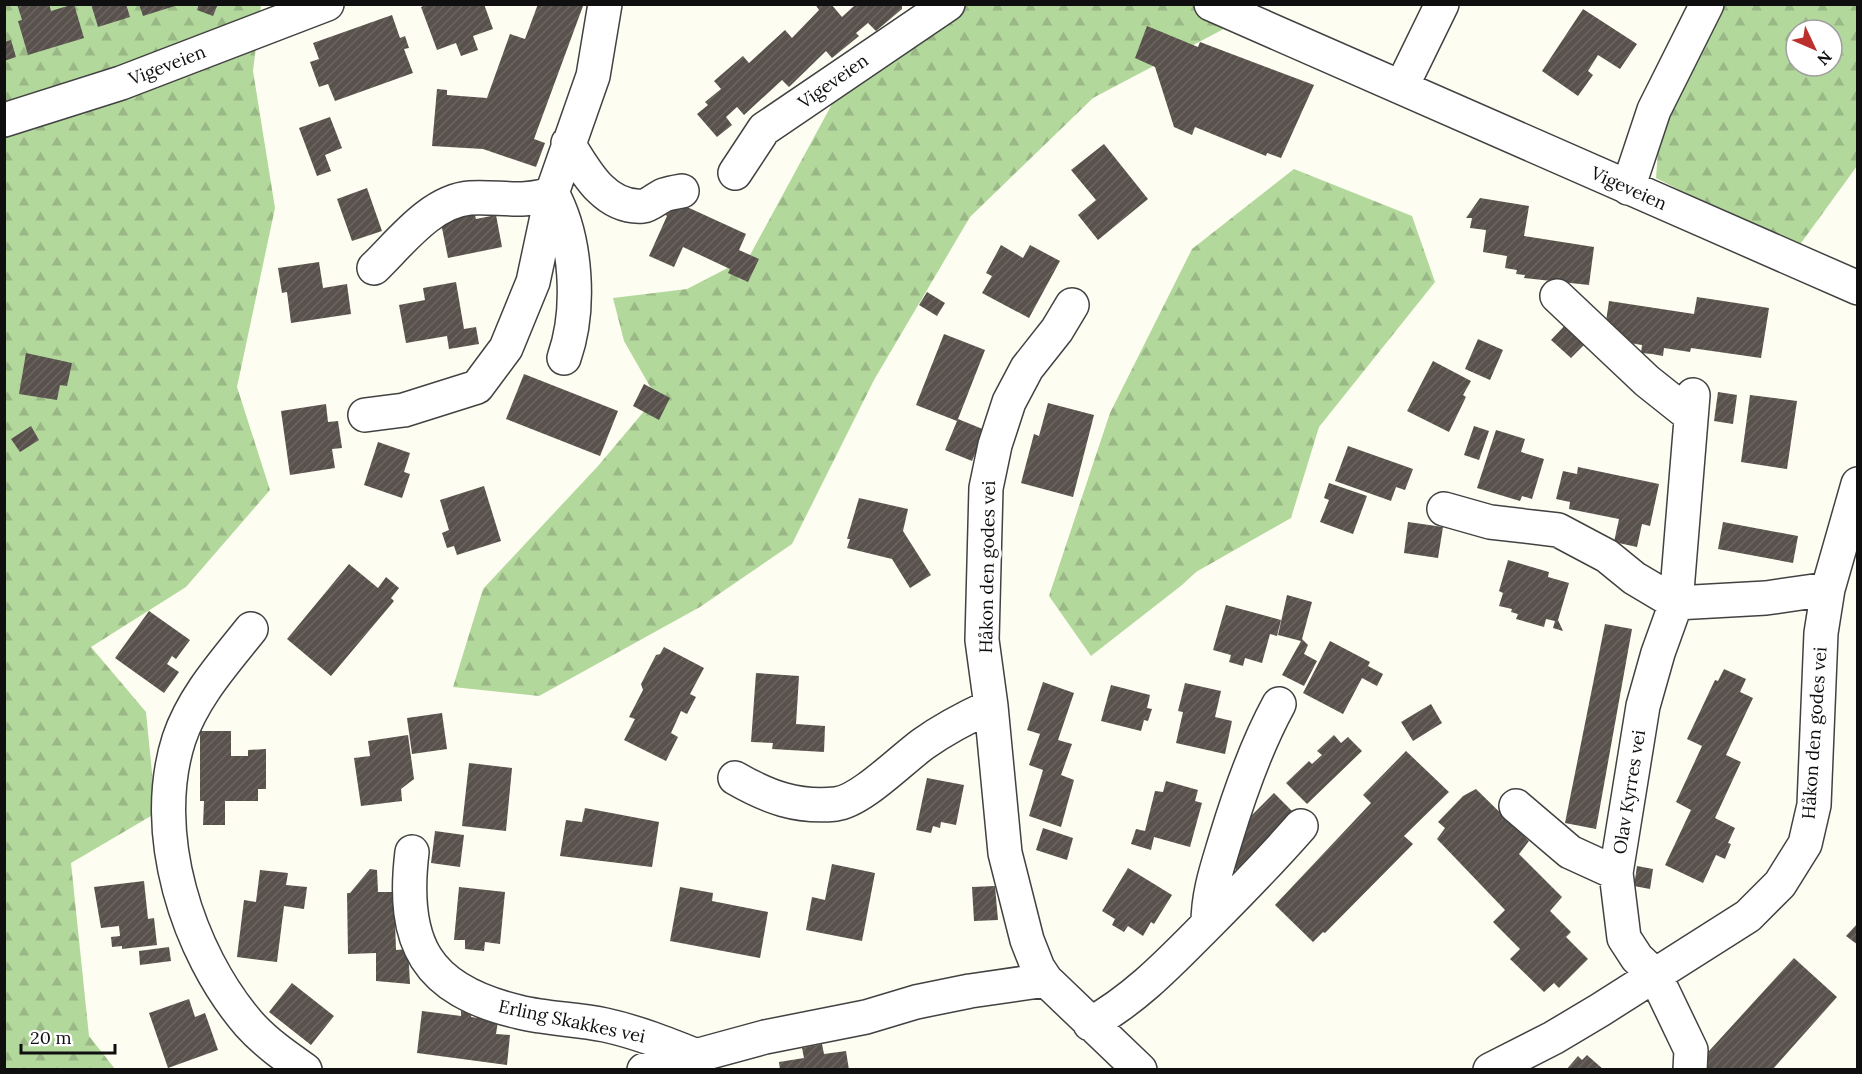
<svg xmlns="http://www.w3.org/2000/svg" width="1862" height="1074" font-family="Lora,serif">
  <defs>
    <pattern id="forest-firs" width="22" height="20" patternUnits="userSpaceOnUse" patternTransform="scale(1.5)"><rect width="22" height="20" fill="#b3d89c"/><path d="M5 1l3.5 6h-7zM16 11l3.5 6h-7z" fill="#99b885"/></pattern>
    <pattern id="building-hatch" width="6" height="6" patternUnits="userSpaceOnUse" patternTransform="scale(1.5)"><rect width="6" height="6" fill="#58514c"/><path d="M-1 1l2-2M0 6l6-6M5 7l2-2" fill="none" stroke="#6b6561"/></pattern>
  </defs>
  <rect width="100%" height="100%" fill="#fefdf2"/>
  <!-- forest -->
  <path fill="url(#forest-firs)" fill-rule="evenodd" d="M5,5H261L253,71L275,208L237,387L270,490L186,587L91,647L146,712L156,813L71,863L89,1036L115,1069L5,1070Z
    M940,5H1202L1235,23L1093,98L970,217L874,380L792,544L700,607L539,696L453,687L483,589L598,466L656,397L624,341L613,298L687,289L749,257L838,93Z
    M1715,5H1857V166L1796,250L1656,178L1661,110ZM1796,30H1832V66H1796Z
    M1294,169L1412,216L1435,282L1319,427L1291,518L1196,572L1182,585L1091,656L1049,596L1110,413L1192,249Z"/>
  <!-- building -->
  <path fill="url(#building-hatch)" d="M17,4H49L51,11L74,4L84,38L28,55L18,21L22,20Z
    M91,4H126L130,17L98,27Z
    M139,4H178V5L143,16Z
    M199,4H218L213,16L197,10Z
    M428,4H484L493,29L473,36L478,50L461,56L456,43L437,50L421,7Z
    M538,4L583,6L534,139L545,143L536,167L483,149L432,146L437,89L447,90V95L487,98L510,34L525,39Z
    M815,4H831L842,17L854,6L853,4H902V9L876,31L868,23L856,33L859,36L832,58L826,51L789,87L782,80L744,115L737,107L726,117L732,125L717,137L697,114L708,105L705,102L721,89L714,81L743,56L749,63L785,30L792,38L819,10Z
    M1583,9L1637,44L1620,69L1598,55L1588,71L1593,75L1578,96L1542,71Z
    M392,15L400,38L405,36L409,48L404,49L413,73L335,101L328,84L319,87L310,62L319,59L313,43Z
    M1147,26L1198,47L1200,42L1314,85L1281,158L1267,153L1266,156L1195,127L1192,135L1174,127L1155,67L1135,58Z
    M11,40L16,57L4,61V42Z
    M330,117L342,148L325,155L331,171L317,176L299,128Z
    M1104,144L1148,199L1098,240L1078,215L1096,200L1071,170Z
    M367,188L382,231L352,241L337,199Z
    M1480,198L1529,206L1524,236L1594,247L1589,285L1524,278L1525,275L1516,274L1517,270L1505,268L1507,256L1483,252L1486,230L1470,228L1472,218H1466Z
    M674,201L746,234L739,250L759,259L748,282L728,273L730,269L683,247L674,267L649,256L667,216L664,214Z
    M474,211L476,219L496,215L502,247L448,258L440,218Z
    M1001,245L1023,258L1030,245L1060,261L1029,318L982,293L992,276L986,273Z
    M319,262L323,288L347,284L351,314L291,323L287,292L282,293L278,268Z
    M456,282L464,329L476,327L479,344L449,349L447,336L406,343L399,305L425,300L423,288Z
    M927,292L945,303L937,316L919,305Z
    M1697,297L1769,308L1761,358L1691,348L1690,352L1664,348L1663,356L1652,354L1641,353L1642,345L1617,341L1604,335L1609,301L1694,314Z
    M1567,323L1587,342L1571,358L1551,340Z
    M944,334L985,350L958,419L985,430L972,461L945,450L957,421L916,405Z
    M1478,339L1503,350L1490,380L1465,369Z
    M26,353L72,363L67,386L60,385L57,400L19,394Z
    M1433,361L1471,381L1463,395L1466,397L1449,432L1407,411Z
    M524,374L618,411L600,456L506,419Z
    M644,384L670,398L659,420L633,406Z
    M1718,392L1737,395L1733,424L1714,421Z
    M1750,395L1797,401L1787,469L1741,462Z
    M1048,403L1094,415L1073,497L1021,483L1034,434L1039,436Z
    M326,404L328,422L338,421L342,448L332,449L335,468L290,475L281,411Z
    M31,426L39,440L20,452L11,439Z
    M1474,426L1489,431L1479,460L1464,455Z
    M1496,430L1525,439L1521,452L1544,459L1532,499L1522,496L1520,501L1477,488Z
    M378,442L410,453L404,472L410,474L402,498L364,485Z
    M1348,446L1413,469L1405,490L1396,487L1391,501L1335,481Z
    M1578,467L1659,484L1650,526L1642,524L1637,547L1614,542L1619,519L1569,509L1570,502L1556,499L1563,471L1577,474Z
    M1329,483L1367,496L1353,534L1320,522L1329,500L1324,498Z
    M484,486L501,541L457,555L454,546L447,548L442,533L449,530L440,500Z
    M859,498L908,509L903,531L931,575L910,588L892,559L847,548L850,539H847Z
    M1408,522L1443,527L1438,558L1404,553Z
    M1723,522L1798,536L1793,563L1718,549Z
    M1508,560L1549,572L1548,577L1569,583L1558,620L1563,631L1553,628L1555,621L1546,619L1544,627L1516,619L1518,614L1511,612L1512,609L1499,606L1503,593L1499,591Z
    M349,564L378,588L386,577L399,588L391,598L394,601L331,676L287,639Z
    M1287,595L1312,602L1302,639L1308,645L1304,654L1317,661L1304,686L1282,675L1301,641L1278,635Z
    M1226,605L1281,620L1277,636L1270,634L1262,663L1245,658L1243,666L1229,662L1231,655L1213,650Z
    M149,611L190,640L176,659L172,656L167,664L179,672L164,693L115,658Z
    M1605,624L1632,629L1596,829L1565,823Z
    M1330,641L1370,662L1368,666L1383,674L1377,686L1362,678L1343,714L1303,693Z
    M664,647L704,668L690,694L696,697L687,714L681,711L671,733L678,737L666,761L624,740L635,719L629,717L643,690L641,684L656,655L660,654Z
    M1724,669L1746,679L1740,692L1753,698L1726,755L1741,762L1715,818L1735,828L1728,843L1731,844L1725,859L1716,855L1703,883L1665,865L1691,810L1676,802L1702,746L1687,739L1715,680L1718,681Z
    M756,673L799,676L796,724L825,726L824,752L772,749L773,743L751,742Z
    M1043,682L1074,693L1058,740L1072,744L1061,775L1074,780L1061,827L1029,816L1043,770L1029,765L1040,734L1027,730Z
    M1185,683L1221,691L1215,717L1232,721L1225,754L1176,743L1183,712L1178,711Z
    M1111,685L1150,695L1147,708L1152,709L1148,721L1144,720L1141,731L1101,721Z
    M1431,704L1442,723L1413,741L1401,722Z
    M442,713L447,749L412,754L407,718Z
    M200,731H231V756H248V750L266,749V789H258V801H225V825H203L204,801H200Z
    M408,735L414,779L401,789L402,801L361,806L354,758L370,756L368,741Z
    M1334,735L1341,743L1348,737L1362,751L1307,804L1286,783L1309,761L1312,764L1322,755L1317,751Z
    M1406,751L1449,792L1404,836L1413,844L1325,933L1323,932L1313,942L1275,905L1371,803L1363,795Z
    M469,763L512,768L506,831L462,826Z
    M927,778L964,785L956,825L941,822L940,828L933,826L931,833L916,830Z
    M1166,781L1198,790L1195,801L1202,803L1190,847L1154,837L1151,850L1131,844L1136,829L1145,831L1155,791L1163,792Z
    M1476,789L1529,841L1519,854L1562,897L1550,911L1571,932L1566,937L1588,959L1559,988L1554,983L1544,992L1510,959L1520,949L1493,922L1505,910L1437,839L1445,828L1438,822L1463,796Z
    M1274,793L1297,816L1241,874L1234,868L1245,822Z
    M585,808L659,822L652,867L560,856L566,820L582,822Z
    M1043,828L1073,838L1067,860L1036,850Z
    M435,831L464,835L460,867L431,863Z
    M832,864L875,873L862,941L806,930L812,897L825,900Z
    M1637,866L1653,869L1650,889L1634,886Z
    M1128,868L1172,895L1154,924L1151,922L1143,936L1128,926L1124,932L1112,925L1115,919L1102,911Z
    M370,869L377,870L378,892H394L396,950L408,949L410,984L376,981V953L348,954L347,893H350Z
    M260,870L288,873L286,885L307,887L304,909L284,906L277,962L237,957L244,900L256,902Z
    M144,881L148,919L154,918L157,945L122,949V946L112,947L111,937L120,936L119,926L101,928L94,887Z
    M995,886L998,920L974,921L972,887Z
    M459,887L505,892L500,944L485,942L484,951L465,949V940H454Z
    M680,887L713,893L712,901L768,912L760,958L670,941Z
    M1858,923V945L1846,936Z
    M169,947L171,961L140,965L139,951Z
    M1794,958L1837,997L1772,1070H1708L1699,1062Z
    M292,983L334,1016L311,1045L269,1012Z
    M189,999L195,1017L205,1013L218,1050L168,1068L149,1013Z
    M422,1011L461,1016V1011L472,1013L471,1017L498,1021L496,1034L510,1035L507,1065L417,1053Z
    M822,1044L824,1054L846,1051L849,1070H780L779,1062L804,1058L802,1048Z
    M1587,1055L1604,1070H1566L1578,1056L1582,1060Z"/>
  <g fill="none" stroke-linecap="round" stroke-linejoin="round">
    <defs>
      <path id="minor" d="M1211,4L1858,288
        M1402,86L1442,4
        M4,120L121,83L327,4
        M568,143C585,171 605,209 643,206C650,205 657,198 664,195C670,193 676,192 682,191
        M735,173L764,129L948,4
        M1628,188L1654,110L1707,4
        M374,268C400,243 431,201 470,198C498,196 525,204 552,193C577,238 581,310 564,358
        M1557,296L1647,381L1691,416
        M1072,305L1057,330L1027,368L1009,402L995,445L986,488L982,640L991,706L1005,853L1027,940L1038,968L1046,980L1140,1070
        M365,415L404,410L477,387L506,348L533,282L552,193L593,76L605,4
        M1444,509L1490,522L1558,530L1607,556L1634,578L1676,603L1766,598L1828,589
        M251,629C224,663 193,697 179,739C149,832 187,952 249,1024C265,1042 285,1056 305,1070
        M735,778C768,797 797,808 836,804C861,801 901,760 923,744C944,729 967,717 991,706
        M1516,806L1570,852L1616,873
        M412,852C401,943 425,990 519,1012C547,1019 577,1019 605,1025C637,1032 667,1044 697,1056
        M1208,924C1208,893 1217,868 1226,838C1240,792 1256,746 1279,704
        M1090,1024C1137,998 1172,960 1209,923C1241,891 1272,859 1301,826
        M644,1070L765,1037L866,1017L916,1002L970,991L1046,980
        M1490,1070L1553,1038L1600,1010L1748,916L1780,884L1805,844L1814,805L1821,633L1828,589L1858,484
        M1690,1070L1691,1050L1655,975L1637,958L1624,938L1616,873L1643,706L1658,653L1676,603L1693,395"/>
    </defs>
    <!-- minor casing -->
    <use href="#minor" stroke="#424242" stroke-width="36"/>
    <!-- minor -->
    <use href="#minor" stroke="#fff" stroke-width="33"/>
  </g>
  <g text-anchor="middle" dominant-baseline="central" stroke-width="6" stroke-linejoin="round" paint-order="stroke">
    <!-- street labels -->
    <g font-size="18" fill="#0f0f0f" stroke="#fff">
      <text transform="translate(167 65) rotate(-21)">Vigeveien</text>
      <text transform="translate(833 81) rotate(-35)">Vigeveien</text>
      <text transform="translate(1629 188) rotate(24)">Vigeveien</text>
      <text transform="translate(987 567) rotate(-89)">Håkon den godes vei</text>
      <text transform="translate(1814 733) rotate(-86)">Håkon den godes vei</text>
      <text transform="translate(1629 792) rotate(-81)">Olav Kyrres vei</text>
      <text transform="translate(572 1021) rotate(12)">Erling Skakkes vei</text>
    </g>
  </g>
  <!-- border -->
  <rect width="1862" height="1074" fill="none" stroke="#0f0f0f" stroke-width="12"/>
  <!-- north arrow -->
  <g transform="translate(1814 48) rotate(134)"><circle r="28" fill="#ffffff" stroke="#9f9f9f" stroke-width="1.5"/>
  <path d="M0-4.5L10 22L0 15L-10 22Z" fill="#bb302c"/>
  <text y="-9" font-size="16" font-weight="bold" text-anchor="middle" fill="#0f0f0f">N</text>
  </g>
  <!-- scale -->
  <path d="M21 1044v9h94v-9" fill="none" stroke="#0f0f0f" stroke-width="3"/>
  <text x="30" y="1044" font-size="18" fill="#0f0f0f" stroke="#ffffff" stroke-width="4.5" paint-order="stroke">20 m</text>
</svg>
